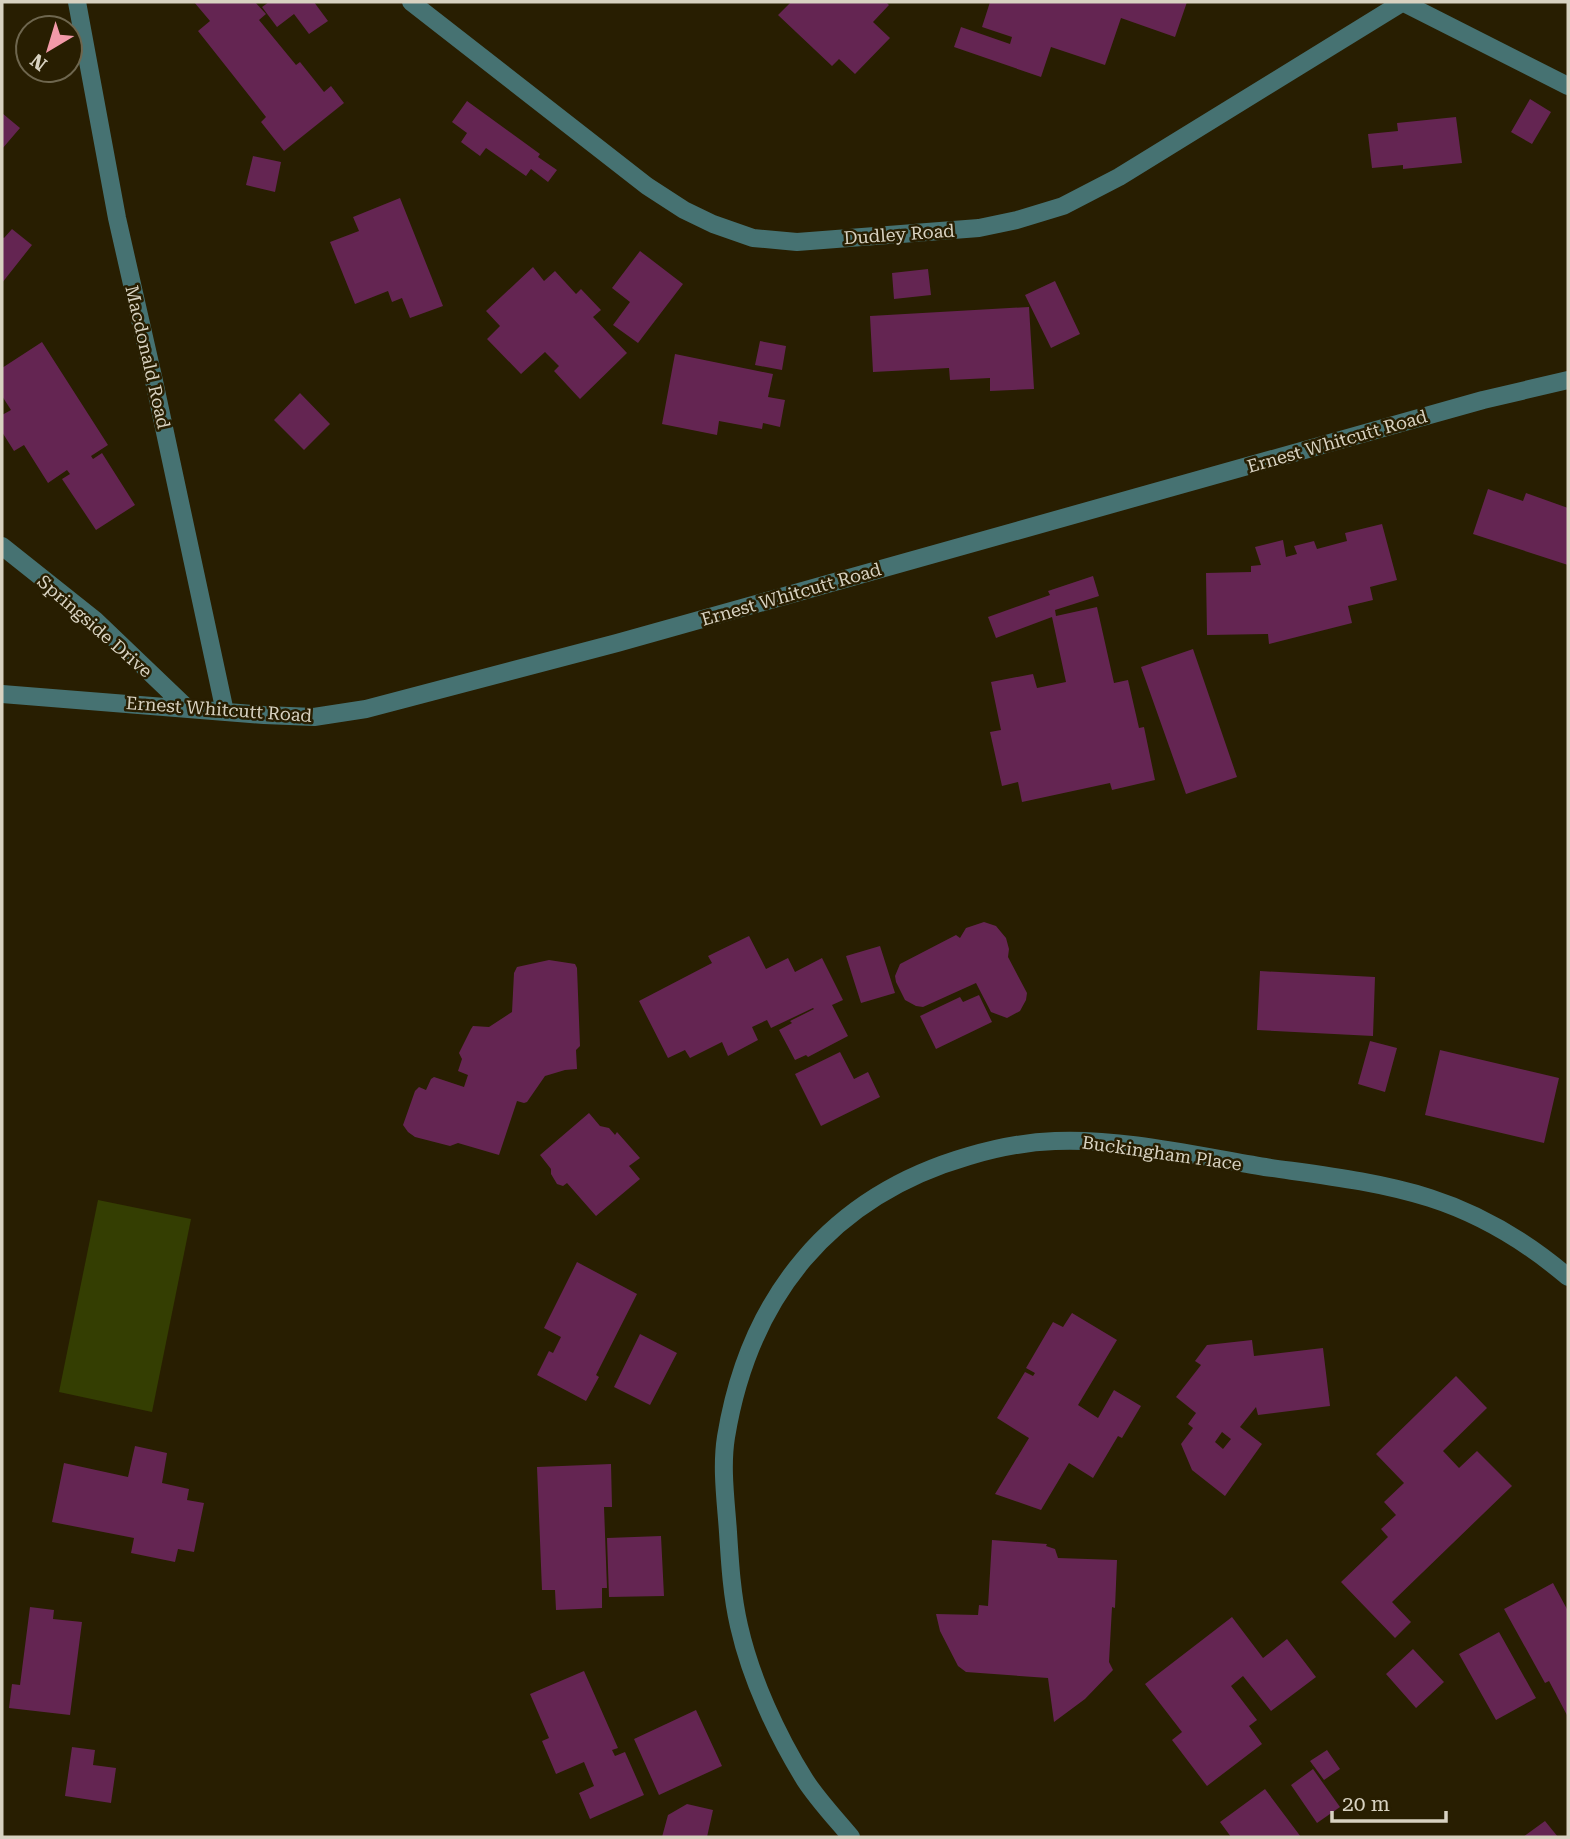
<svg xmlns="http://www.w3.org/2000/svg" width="1570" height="1839" font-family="'Roboto Serif',serif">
  <rect width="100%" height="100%" fill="#281e01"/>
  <!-- green -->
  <path fill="#343e02" d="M98,1200L191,1219L152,1412L59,1392Z"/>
  <!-- building -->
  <path fill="#642552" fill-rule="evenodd" d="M194,2H255L266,14L259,20L296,65L300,62L324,92L331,86L344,103L284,151L261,122L266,117L198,31L210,21Z
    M269,2H314L328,21L309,34L294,14L277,27L262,7Z
    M791,2H886L889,5L873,22L890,38L855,74L839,59L832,66L778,15Z
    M990,2H1187L1175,37L1121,18L1105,65L1051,47L1041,77L954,47L961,27L1010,44L1012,37L982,27Z
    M1530,99L1551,112L1532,144L1511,132Z
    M467,101L540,154L538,157L557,170L548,182L531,169L526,176L486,148L480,156L461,142L467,133L452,122Z
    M2,113L20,128L2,149Z
    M1456,117L1462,163L1403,169V165L1372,168L1368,134L1398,131L1397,123Z
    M253,156L281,162L275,192L246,185Z
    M400,198L443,306L410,318L402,298L392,302L388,291L355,304L330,242L359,231L353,217Z
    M12,229L32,245L2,283V237L4,238Z
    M640,251L683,284L638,343L613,325L630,302L612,288Z
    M533,267L544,281L555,271L576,294L581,289L601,310L593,317L627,353L580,399L554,371L559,366L545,352L521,374L487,339L500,326L486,311Z
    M928,269L931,295L894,299L892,273Z
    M1055,281L1080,334L1051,348L1025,295Z
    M1029,307L1034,389L990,391V378L950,380L949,368L873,372L870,316Z
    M760,341L786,346L782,370L755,365Z
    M42,342L108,445L91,456L93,459L102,453L135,505L96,530L62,479L70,474L67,470L48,483L24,445L14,451L2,432V415L11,410L2,396V368Z
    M675,354L773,374L768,397L785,400L780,427L763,423L762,429L719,421L717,435L662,424Z
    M300,393L330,424L304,450L274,420Z
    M1488,489L1523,501L1526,493L1568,508V565L1473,534Z
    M1382,524L1397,580L1370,587L1373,600L1348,606L1352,623L1269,644L1268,634L1207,635L1206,573L1251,572V566L1261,565L1255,547L1283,540L1286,557L1297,554L1294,546L1314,541L1317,549L1347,541L1345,533Z
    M1093,576L1099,596L1055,610L1056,616L1097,607L1114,683L1128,680L1139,728L1144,727L1155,780L1112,790L1110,783L1022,802L1018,782L1002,786L990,732L1001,730L991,682L1033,674L1037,688L1066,682L1052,617L996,638L988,617L1050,595L1048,591Z
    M1193,649L1237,777L1186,794L1141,667Z
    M984,922L996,926L1006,938L1009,949L1008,957L1027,993L1026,1000L1020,1011L1007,1018L991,1012L976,983L923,1007L916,1006L905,1000L896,982L895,976L900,964L956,935L960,938L966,928Z
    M749,936L766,969L788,958L795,972L822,958L843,1000L832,1005L848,1036L808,1057L806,1055L795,1060L779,1030L792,1023L790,1021L814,1009L813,1008L771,1028L767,1020L752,1027L758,1040L728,1056L722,1042L690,1058L685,1050L668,1058L639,1001L712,963L708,956Z
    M880,946L895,993L861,1003L846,956Z
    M549,960L575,964L577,968L580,1046L576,1050L577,1069L565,1070L545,1076L527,1102L524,1103L517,1101L499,1155L458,1143L450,1146L415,1137L408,1132L403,1125L415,1091L419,1087L426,1090L431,1079L434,1077L464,1087L468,1075L458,1071L462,1059L459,1053L471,1029L473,1026L489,1027L512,1012L514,973L517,967Z
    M1260,971L1375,977L1373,1036L1257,1030Z
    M979,995L992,1022L936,1049L920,1016L960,997L963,1002Z
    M1370,1041L1397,1048L1385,1092L1358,1084Z
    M1440,1050L1559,1078L1544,1143L1425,1115Z
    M840,1052L854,1079L868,1072L880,1097L821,1126L795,1074Z
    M589,1113L600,1126L609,1128L615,1135L617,1132L640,1158L629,1166L640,1179L596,1216L567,1183L563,1186L557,1184L551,1174V1169L540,1155Z
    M577,1262L637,1294L596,1375L599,1377L586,1401L537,1375L549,1351L553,1353L561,1337L544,1328Z
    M1072,1313L1117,1340L1078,1405L1098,1418L1114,1390L1141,1406L1122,1438L1118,1436L1093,1478L1069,1463L1041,1510L995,1494L1029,1438L997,1418L1025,1372L1033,1376L1035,1373L1026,1368L1053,1322L1063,1327Z
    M640,1334L677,1353L650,1405L614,1387Z
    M1252,1340L1254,1356L1323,1348L1330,1406L1258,1415L1256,1407L1240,1427L1262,1444L1225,1496L1192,1470L1181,1444L1193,1428L1188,1424L1196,1413L1176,1397L1201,1365L1195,1361L1207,1345ZM1222,1432L1231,1439L1223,1449L1215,1442Z
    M1456,1376L1487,1408L1443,1451L1459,1468L1477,1451L1512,1486L1392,1602L1411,1622L1395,1638L1341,1582L1388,1537L1381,1529L1396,1515L1384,1502L1404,1483L1376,1454Z
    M135,1446L167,1453L162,1483L189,1489L187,1500L204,1503L194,1552L178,1549L175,1562L131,1553L134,1538L52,1522L64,1463L128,1477Z
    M611,1464L612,1507H604L607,1588H602V1608L556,1610L555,1590H542L537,1467Z
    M661,1536L664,1596L609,1597L607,1538Z
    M992,1540L1047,1544L1046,1546L1055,1549L1058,1558L1117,1560L1115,1608L1112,1607L1109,1662L1113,1670L1085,1699L1054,1722L1048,1678L966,1672L958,1666L940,1631L936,1614L978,1615L979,1605L988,1606Z
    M1553,1583L1568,1611V1717L1549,1681L1545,1683L1504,1609Z
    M30,1607L54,1610L53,1619L82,1622L70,1715L9,1708L12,1684L20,1685Z
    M1232,1617L1263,1658L1287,1639L1316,1677L1271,1711L1243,1676L1231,1686L1257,1720L1249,1726L1262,1744L1207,1786L1172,1740L1182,1732L1145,1684Z
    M1499,1632L1536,1698L1496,1720L1459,1654Z
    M1413,1649L1444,1682L1416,1708L1386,1674Z
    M584,1671L618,1748L612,1750L615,1756L625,1752L644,1795L590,1819L579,1793L594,1786L584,1762L556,1774L542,1741L549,1738L530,1694Z
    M696,1710L722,1766L659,1795L634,1739Z
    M72,1747L95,1750L93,1765L116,1768L111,1803L65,1796Z
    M1327,1750L1340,1769L1324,1780L1310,1761Z
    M1313,1769L1340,1807L1317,1823L1291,1785Z
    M1265,1789L1301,1837H1231L1220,1822Z
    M687,1804L713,1810L707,1837H662L668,1815Z
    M1545,1821L1558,1837H1523Z"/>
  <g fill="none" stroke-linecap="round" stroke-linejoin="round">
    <!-- minor -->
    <path stroke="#467272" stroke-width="18" d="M77,2L117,218L154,381L225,712
      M411,2L647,186L684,210L713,224L753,238L797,242L979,228L1017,220L1063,206L1119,177L1403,2
      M1402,2L1568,86
      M2,546L95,620L187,708
      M2,694L264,715L314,717L366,709L617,643L1483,400L1568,380
      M851,1837C836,1819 818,1800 805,1780C777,1735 751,1679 739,1626C732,1596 730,1564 728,1532C726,1502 721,1468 726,1437C749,1297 830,1196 969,1156C996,1148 1026,1142 1055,1141C1122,1138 1198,1156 1265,1167C1320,1175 1376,1181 1430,1198C1480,1214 1528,1243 1568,1277"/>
  </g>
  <g text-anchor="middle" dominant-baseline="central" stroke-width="5" stroke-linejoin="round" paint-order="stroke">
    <!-- street labels -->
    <g font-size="18" fill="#d8d2c1" stroke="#281e01">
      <text transform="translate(899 234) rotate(-4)">Dudley Road</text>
      <text transform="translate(148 357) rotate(77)">Macdonald Road</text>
      <text transform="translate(1337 441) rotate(-16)">Ernest Whitcutt Road</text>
      <text transform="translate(791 594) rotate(-16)">Ernest Whitcutt Road</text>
      <text transform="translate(95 626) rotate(41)">Springside Drive</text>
      <text transform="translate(219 709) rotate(4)">Ernest Whitcutt Road</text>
      <text transform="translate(1162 1153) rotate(8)">Buckingham Place</text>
    </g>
  </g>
  <!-- border -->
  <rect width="1570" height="1839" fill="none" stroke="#d8d2c1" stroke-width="7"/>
  <!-- north arrow -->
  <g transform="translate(49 49) rotate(218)"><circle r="33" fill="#281e01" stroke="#6e664e" stroke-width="2"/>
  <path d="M0-5L12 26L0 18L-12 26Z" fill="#f39aa9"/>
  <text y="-10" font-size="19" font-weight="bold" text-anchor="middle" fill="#d8d2c1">N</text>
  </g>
  <!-- scale -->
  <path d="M1332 1811v10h114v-10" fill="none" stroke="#d8d2c1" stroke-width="3.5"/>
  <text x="1342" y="1811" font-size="21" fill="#d8d2c1" stroke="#281e01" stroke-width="5" paint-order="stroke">20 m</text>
</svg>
